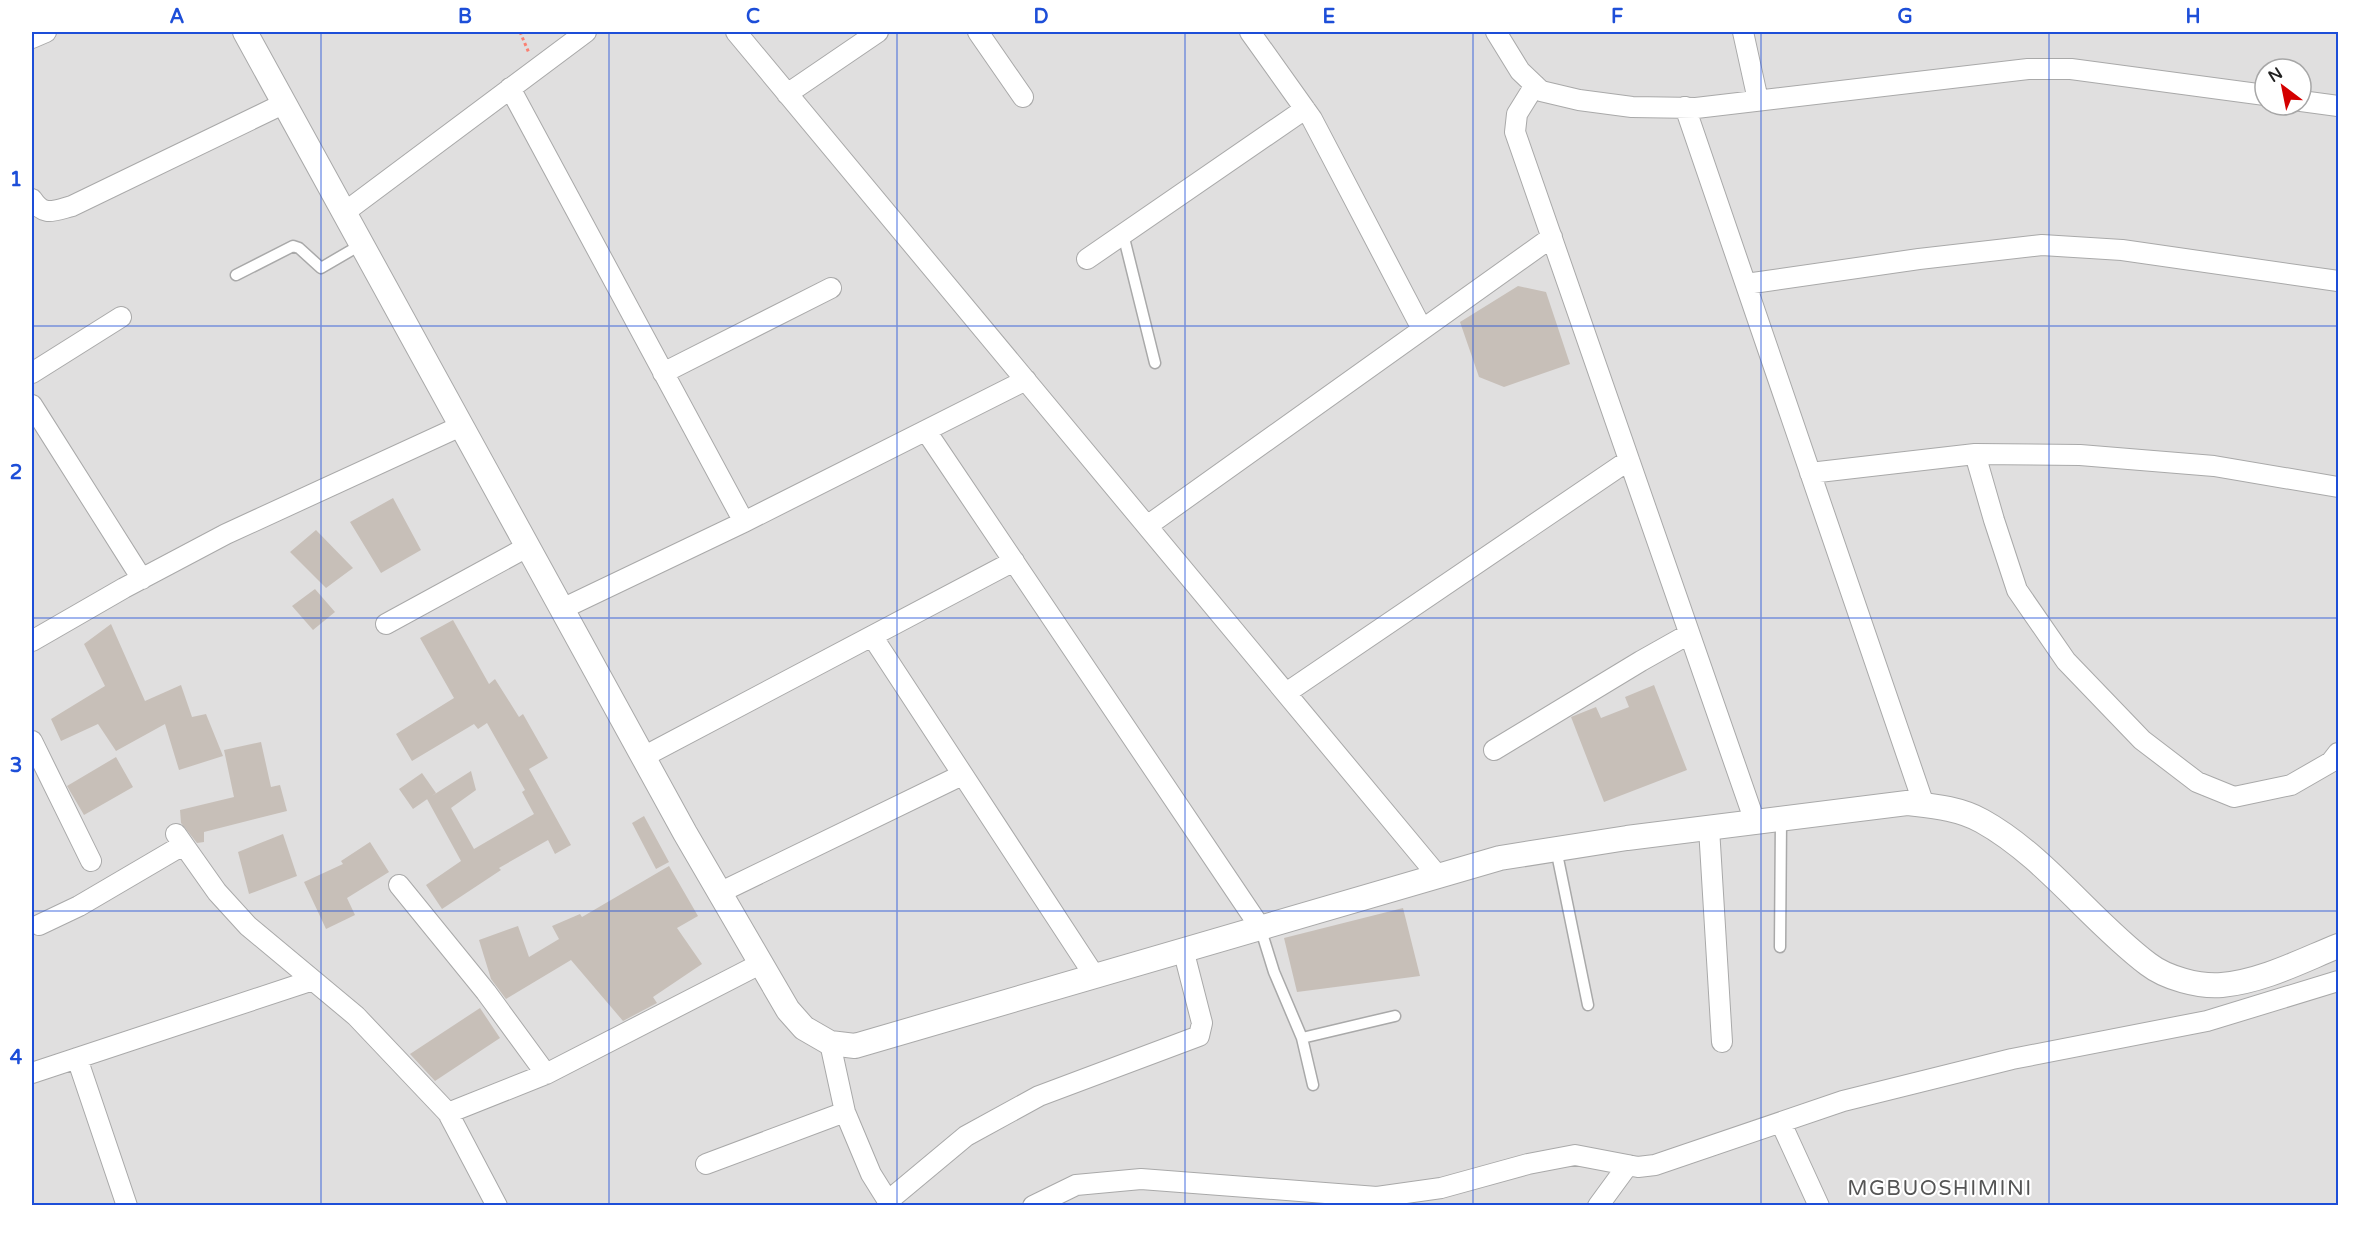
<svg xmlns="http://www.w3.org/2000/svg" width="2370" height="1237" font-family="'Varela Round',sans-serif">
  <rect width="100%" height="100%" fill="#f2efe9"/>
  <!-- residential -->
  <path fill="#e0dfdf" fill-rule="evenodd" d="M32,32H2338V1205H32ZM2265,69H2301V105H2265Z"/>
  <!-- building -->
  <path fill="#c7bfb8" d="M1518,286L1546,292L1570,364L1504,387L1479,377L1460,322Z
    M393,498L421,550L381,573L350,522Z
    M316,530L353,568L326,588L290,552Z
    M315,589L335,612L313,630L292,606Z
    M453,620L489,684L495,679L519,717L523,714L548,758L529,769L571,845L555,854L548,840L499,868L501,870L442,909L426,885L461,861L427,799L471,771L476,790L451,808L474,849L534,814L522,792L525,790L487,723L478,729L474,724L412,761L396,734L454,698L420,638Z
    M111,624L145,701L181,685L192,717L206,714L223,756L179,770L165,724L116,751L98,724L61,741L51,719L105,686L84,644Z
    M1654,685L1687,770L1604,802L1571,717L1596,707L1601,718L1629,707L1625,697Z
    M261,742L271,787L280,785L287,811L204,832V842L197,843L181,823L180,810L234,797L224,750Z
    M116,757L133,787L84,815L67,786Z
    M422,773L436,793L413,809L399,789Z
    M644,816L669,862L656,869L632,823Z
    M283,834L297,876L249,894L238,852Z
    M370,842L389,872L347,898L355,915L326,929L304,882L343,864L341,861Z
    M669,866L698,916L677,928L702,964L653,997L657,1003L623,1021L571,960L506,999L491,979L479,940L518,926L529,957L559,939L552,926L580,914L582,917Z
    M1403,908L1420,976L1297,992L1284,938Z
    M480,1008L500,1038L435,1081L410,1054Z"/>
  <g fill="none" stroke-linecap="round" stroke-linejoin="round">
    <defs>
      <path id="service" d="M1123,234L1155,363
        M236,275L293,246L299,248L321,268L362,244
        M1556,849L1588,1005
        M1260,927L1274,972L1302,1038L1313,1085
        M1780,947L1781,819
        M1302,1038L1395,1016"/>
      <path id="minor" d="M736,32L1438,876
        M978,32L1023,97
        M1250,32L1312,119L1422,329
        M1496,32L1520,71L1541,91L1579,100L1632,107L1696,108L2028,69H2071L2265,95
        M1743,32L1758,100
        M32,38L46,32
        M1535,85L1517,114L1515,132L1755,822
        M510,88L744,522
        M787,94L878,32
        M2301,101L2338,106
        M1685,107L1924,805
        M32,199C44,217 53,211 72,206L285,103
        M345,212L586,32
        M1087,259L1305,109
        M1746,284L1919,259L2042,245L2122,250L2338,281
        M32,373L121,317
        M663,373L831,288
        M32,405L142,579
        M926,431L1260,927
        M1975,454L1994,520L2017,590L2066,661L2142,740L2197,782L2234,797L2291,785L2331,762L2338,753
        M1810,473L1975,454L2080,455L2214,466L2338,487
        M1147,526L1552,237
        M562,609L744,522L1026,380
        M386,624L527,547
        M872,636L1094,975
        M32,641L124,588L226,534L461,426
        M1286,693L1629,460
        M32,741L91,861
        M1494,750L1641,661L1689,634
        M643,757L1014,561
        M1709,828L1722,1042
        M176,834L217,892L248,926L356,1016L448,1113L497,1206
        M399,885L486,992L546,1074
        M719,893L962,775
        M39,925L79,906L183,845
        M830,1043L845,1112L871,1174L891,1206
        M77,1058L127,1206
        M32,1073L313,980
        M448,1113L546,1074L760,964
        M1781,1123L1819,1206
        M706,1164L845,1112
        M888,1201L966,1136L1039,1096L1199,1036L1202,1023L1183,949
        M1033,1206L1076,1185L1141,1179L1377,1197L1441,1188L1528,1164L1575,1155L1638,1167L1655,1165L1843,1101L2012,1059L2207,1021L2338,981
        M1598,1206L1628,1165"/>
      <path id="tertiary" d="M245,32L685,833L788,1010L804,1028L830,1043L855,1046L1500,858L1627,838L1907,803C1932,806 1959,808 1982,821C2045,856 2091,921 2148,964C2166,978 2199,987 2222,985C2263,981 2301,961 2338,946"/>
    </defs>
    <!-- service casing -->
    <use href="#service" stroke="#a9a9a9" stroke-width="13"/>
    <!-- minor casing -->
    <use href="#minor" stroke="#a9a9a9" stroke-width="22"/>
    <!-- tertiary casing -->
    <use href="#tertiary" stroke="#a9a9a9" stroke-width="26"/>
    <!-- path -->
    <path stroke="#fa8072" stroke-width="3" stroke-dasharray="3 3" stroke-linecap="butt" d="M520,32L529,53"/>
    <!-- service -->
    <use href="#service" stroke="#fff" stroke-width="10"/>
    <!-- minor -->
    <use href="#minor" stroke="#fff" stroke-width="20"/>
    <!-- tertiary -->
    <use href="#tertiary" stroke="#fff" stroke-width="24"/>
  </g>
  <!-- grid -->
  <path fill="none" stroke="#1d4ed8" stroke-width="1.5" stroke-opacity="0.55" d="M321,32V1206M609,32V1206M897,32V1206M1185,32V1206M1473,32V1206M1761,32V1206M2049,32V1206M32,326H2338M32,618H2338M32,911H2338"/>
  <g text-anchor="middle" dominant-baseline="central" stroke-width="4.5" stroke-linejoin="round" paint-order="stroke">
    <!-- quarter labels -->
    <g font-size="21" letter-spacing="1.5" fill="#555" stroke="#fff">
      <text x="1940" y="1188">MGBUOSHIMINI</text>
    </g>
  </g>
  <!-- border -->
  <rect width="2370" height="1237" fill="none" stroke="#ffffff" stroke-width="66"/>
  <!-- north arrow -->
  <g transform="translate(2283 87) rotate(328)"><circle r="28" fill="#ffffff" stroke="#a7a7a7" stroke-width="1.5"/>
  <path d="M0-4.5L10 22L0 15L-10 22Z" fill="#d40000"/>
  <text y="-9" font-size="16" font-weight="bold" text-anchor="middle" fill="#222222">N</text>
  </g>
  <rect x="33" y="33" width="2304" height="1171" fill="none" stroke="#1d4ed8" stroke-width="2"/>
  <g font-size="20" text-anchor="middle" font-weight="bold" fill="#1d4ed8">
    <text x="177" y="23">A</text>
    <text x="465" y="23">B</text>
    <text x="753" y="23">C</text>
    <text x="1041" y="23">D</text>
    <text x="1329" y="23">E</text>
    <text x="1617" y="23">F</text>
    <text x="1905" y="23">G</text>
    <text x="2193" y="23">H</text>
    <text x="16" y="186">1</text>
    <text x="16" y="479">2</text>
    <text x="16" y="772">3</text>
    <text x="16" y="1064">4</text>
  </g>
</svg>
